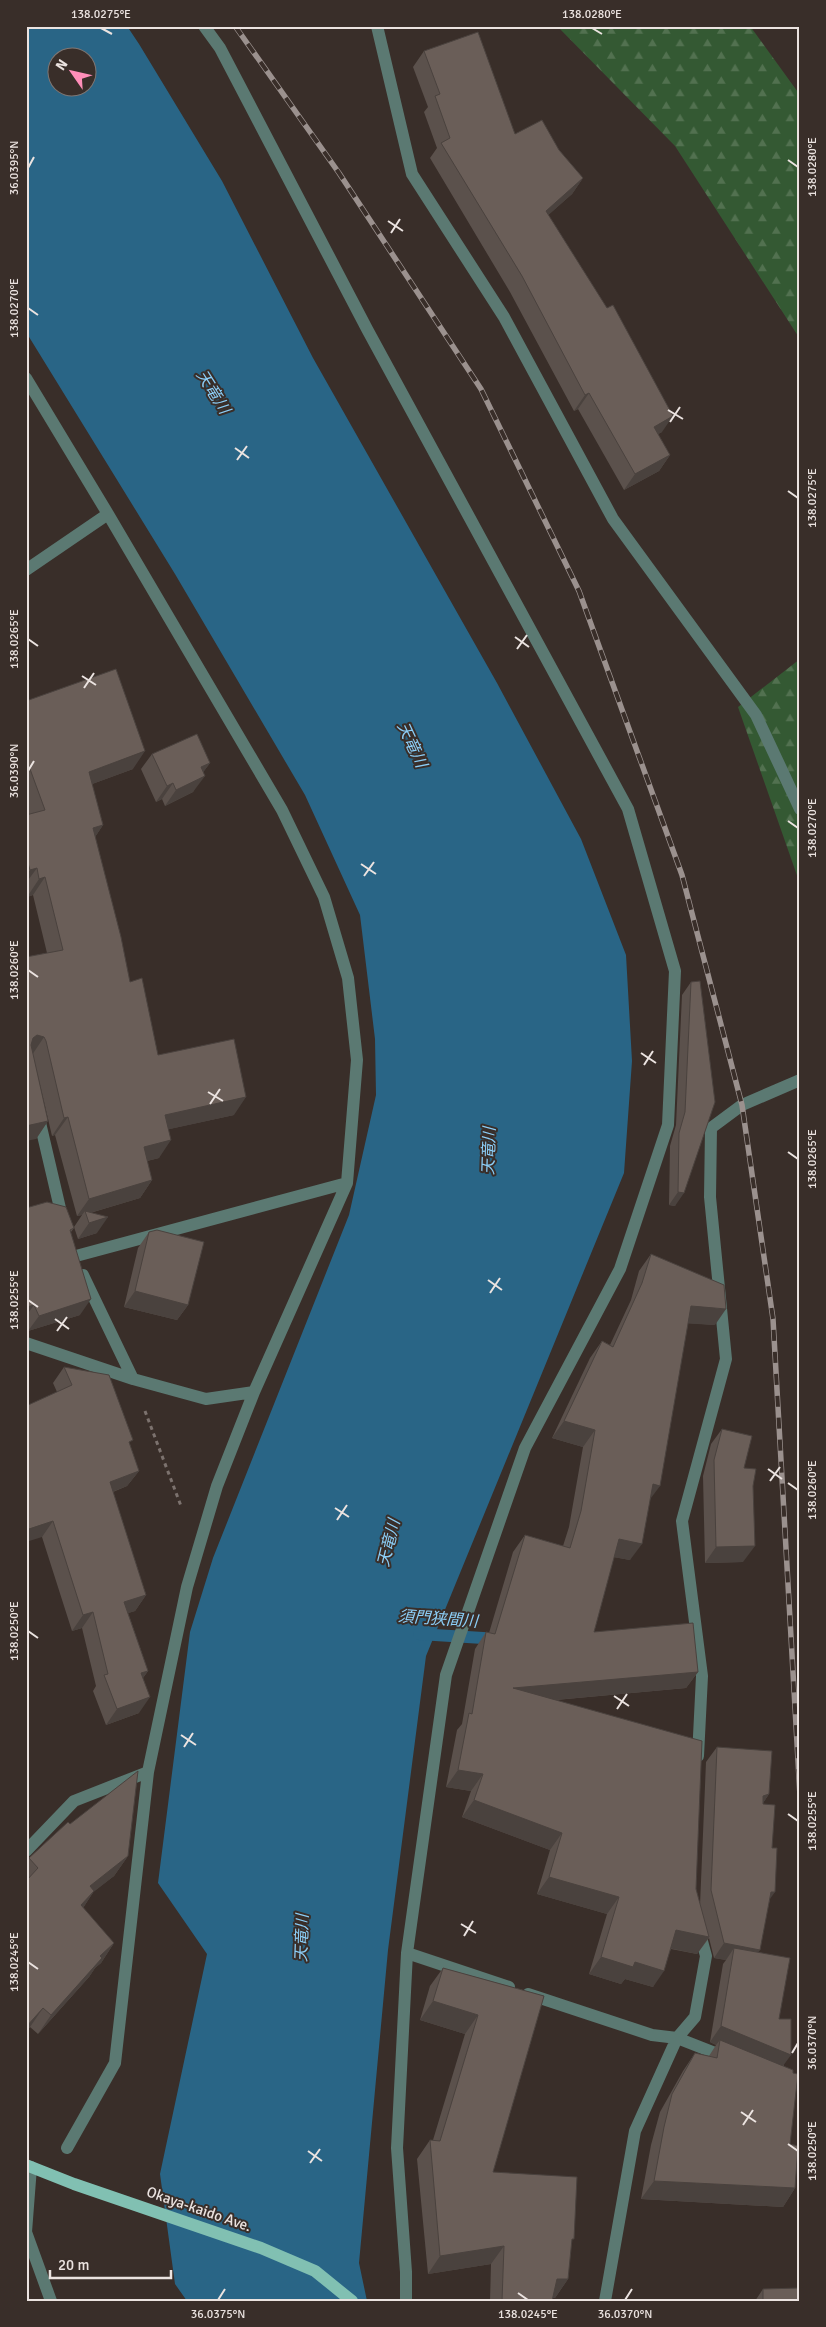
<svg xmlns="http://www.w3.org/2000/svg" width="826" height="2327" font-family="Signika,'Noto Sans JP',sans-serif">
  <defs>
    <pattern id="forest-firs" width="22" height="20" patternUnits="userSpaceOnUse" patternTransform="scale(1.25)"><rect width="22" height="20" fill="#345933"/><path d="M5 1l3.5 6h-7zM16 11l3.5 6h-7z" fill="#527150"/></pattern>
  </defs>
  <rect width="100%" height="100%" fill="#392e29"/>
  <!-- forest -->
  <path fill="url(#forest-firs)" d="M557,26H750L800,95V339L675,146Z
    M800,659V884L738,707Z"/>
  <!-- water -->
  <path fill="#296586" fill-rule="evenodd" d="M26,26H127L139,44L222,181L313,358L497,683L581,839L626,955L632,1061L624,1173L426,1656L388,1950L359,2263L367,2301H187L175,2284L160,2174L207,1954L158,1883L190,1632L213,1558L349,1215L376,1095L375,1039L360,915L305,795L175,574L26,332ZM58,58H88V88H58Z"/>
  <g fill="none" stroke-linecap="round" stroke-linejoin="round">
    <!-- stream -->
    <path stroke="#296586" stroke-width="12" d="M419,1634L499,1639"/>
    <!-- path -->
    <path stroke="#7c726e" stroke-width="3" stroke-dasharray="4 4" stroke-linecap="butt" d="M145,1411L181,1506"/>
    <!-- minor -->
    <path stroke="#5b7972" stroke-width="12" d="M204,26L220,48L367,329L628,809L675,971L668,1125L620,1269L525,1448L446,1675L407,1953L397,2148L406,2272V2301
      M377,26L412,174L504,317L613,519L756,715L800,809
      M26,378L108,514L26,570
      M38,1114L63,1221
      M76,1256L347,1183
      M83,1275L133,1379
      M26,1343L133,1379L206,1399L254,1392L347,1183L357,1060L348,978L324,897L282,810L108,514
      M698,1756L702,1676L682,1521L726,1359L710,1197L711,1128L742,1105L800,1080
      M26,1851L74,1801L148,1772
      M407,1953L509,1987
      M528,1994L652,2035L677,2038L728,2058
      M67,2148L115,2063L148,1772L187,1587L217,1486L254,1392
      M31,2167L26,2232L51,2301
      M605,2301L635,2131L677,2038L695,2017L706,1956L699,1930"/>
    <!-- major -->
    <path stroke="#81c0b2" stroke-width="12" d="M26,2165L74,2184L261,2248L315,2271L352,2301"/>
    <defs>
      <path id="rail" d="M235,26L339,173L481,389L579,591L682,875L742,1105L773,1319L800,1796"/>
    </defs>
    <!-- rail casing -->
    <use href="#rail" stroke="#9b918e" stroke-width="5.5"/>
    <!-- rail -->
    <use href="#rail" stroke="#392e29" stroke-width="4" stroke-dasharray="11" stroke-linecap="butt"/>
  </g>
  <!-- wall -->
  <path fill="#5b514c" d="M424,51L515,134L559,150L583,178L572,194L548,215L662,432L658,434L670,455L659,471L624,490L578,409L574,411L510,292L430,158L437,148L424,112L428,107L413,67Z
    M26,701L133,769L92,784L103,825L95,837L130,982L158,1055L234,1115L169,1129L159,1158L147,1161L152,1180L140,1198L90,1213L97,1233L78,1239L74,1227L82,1215L77,1216L55,1135L52,1136L34,1059L48,1121L36,1139L26,957L47,953L33,895L27,897L26,894V814H28L26,810Z
    M152,754L210,763L203,772L193,792L165,806L162,799L156,802L141,769Z
    M691,982L715,1102L675,1206L669,1205L670,1146L676,1125L682,995Z
    M26,1208L74,1228L71,1232L80,1315L28,1331L26,1328Z
    M149,1232L188,1305L177,1320L124,1307L138,1248Z
    M651,1254L715,1325L688,1323L650,1500L630,1560L614,1557L594,1632L698,1672L686,1688L556,1700L696,1889L700,1905L706,1762L717,1747L769,1794L763,1803L770,1899L758,1952L779,2019L784,2066L790,2144L795,2188L783,2207L641,2199L651,2145L660,2112L683,2071L695,2053L709,2056L716,2045L710,2042L723,1964L726,1960L714,1958L709,1938L697,1954L671,1949L653,1987L625,1979L621,1984L589,1974L607,1914L537,1894L550,1850L462,1817L471,1791L446,1787L457,1730L462,1724L475,1649L486,1632L489,1633L513,1552L525,1535L563,1546L569,1527L583,1447L552,1438L590,1358L602,1341L610,1345L631,1300L639,1271Z
    M64,1367L130,1445L139,1471L127,1486L113,1492L146,1595L135,1611L128,1613L148,1671L143,1678L139,1713L106,1725L93,1691L96,1686L82,1628L72,1631L42,1537L57,1392L53,1383Z
    M722,1429L744,1468L743,1562L705,1563L703,1476L711,1444Z
    M70,1824L128,1856L114,1876L94,1891L83,1908L114,1943L101,1963L95,1968L89,1977L38,2034L30,2027L26,2031V1863L29,1858Z
    M443,1968L544,1996L493,2172L571,2243L568,2279L555,2298H553L552,2301H490L491,2264L428,2274L417,2159L430,2140H433L465,2034L420,2020L430,1986Z
    M763,2289L800,2301H755Z"/>
  <!-- shaded-wall -->
  <path fill="#4a423e" d="M583,178L572,194L535,227L546,211Z
    M589,393L578,409L574,411L585,395Z
    M673,416L662,432L642,443L654,427Z
    M670,455L659,471L624,490L635,474Z
    M145,751L133,769L76,790L89,772Z
    M210,763L199,778L201,767Z
    M205,776L193,792L165,806L176,790Z
    M173,783L162,799L156,802L167,786Z
    M103,825L91,843L93,828Z
    M37,868L26,883V875L30,870Z
    M45,877L33,895L27,897L39,879Z
    M37,1035L44,1037L32,1055L26,1054L33,1038Z
    M246,1097L234,1115L152,1133L165,1115Z
    M68,1117L55,1135L52,1136L64,1118Z
    M48,1121L36,1139L26,1141V1126Z
    M171,1140L159,1158L131,1165L144,1147Z
    M152,1180L140,1198L86,1214L85,1211L82,1215L77,1216L89,1199Z
    M678,1192L684,1193L675,1206L669,1205Z
    M108,1217L97,1233L78,1239L89,1223Z
    M135,1291L188,1305L177,1320L124,1307Z
    M91,1299L80,1315L28,1331L39,1316Z
    M34,1305L26,1316V1309L27,1307Z
    M691,1306L726,1309L715,1325L679,1323Z
    M564,1421L595,1430L583,1447L552,1438Z
    M139,1471L127,1486L99,1497L110,1482Z
    M653,1484L660,1486L648,1502Z
    M53,1521L42,1537L26,1542V1530Z
    M619,1539L642,1544L630,1560L607,1556Z
    M755,1546L743,1562L705,1563L716,1547Z
    M146,1595L135,1611L113,1618L124,1602Z
    M93,1612L82,1628L72,1631L83,1615Z
    M148,1671L137,1686L141,1673Z
    M698,1672L686,1688L501,1705L513,1688Z
    M150,1697L139,1713L106,1725L117,1709Z
    M458,1770L483,1774L471,1791L446,1787Z
    M769,1794L759,1809L763,1796Z
    M474,1800L562,1833L550,1850L462,1817Z
    M128,1856L114,1876L77,1905L90,1886Z
    M549,1877L619,1897L607,1914L537,1894Z
    M94,1891L81,1911V1905Z
    M771,1892H775L764,1907Z
    M676,1930L709,1937L697,1954L664,1947Z
    M114,1943L101,1963L95,1968L89,1977L38,2034L51,2015L100,1956Z
    M724,1943L760,1950L749,1965L734,1948L726,1960L714,1958Z
    M601,1957L635,1962L664,1971L653,1987L625,1979L621,1984L589,1974Z
    M433,2001L478,2015L465,2034L420,2020Z
    M43,2008L30,2027L26,2031V2027Z
    M721,2026L791,2055L780,2070L720,2040L716,2045L710,2042Z
    M654,2181L795,2188L783,2207L641,2199Z
    M504,2246L491,2264L428,2274L440,2256Z
    M557,2279H568L555,2298L544,2297Z"/>
  <!-- building -->
  <path fill="#6a5e58" stroke="#4a423e" d="M478,32L515,134L542,120L559,150L583,178L546,211L607,308L613,305L673,416L654,427L670,455L635,474L589,393L585,395L522,276L441,143L450,138L435,96L440,94L424,51Z
    M116,669L145,751L89,772L103,825L93,828L121,937L130,982L142,978L158,1055L234,1039L246,1097L165,1115L171,1140L144,1147L152,1180L89,1199L68,1117L64,1118L46,1041L44,1037L37,1035L33,1038L31,1045L48,1121L26,1126V957L63,950L45,877L39,879L37,868L30,870L26,856V815L45,810L26,758V701Z
    M197,734L210,763L201,767L205,776L176,790L173,783L167,786L152,754Z
    M700,981L715,1102L684,1193L678,1192L679,1133L685,1112L691,982Z
    M47,1202L66,1207L74,1228L70,1230L91,1299L39,1316L34,1305L27,1307L26,1305V1208Z
    M85,1211L108,1217L89,1223Z
    M157,1230L204,1242L188,1305L135,1291L149,1232Z
    M651,1254L724,1285L726,1309L691,1306L660,1486L653,1484L642,1544L619,1539L594,1632L693,1623L698,1672L513,1688L702,1741L696,1889L709,1937L676,1930L664,1971L635,1962L633,1967L601,1957L619,1897L549,1877L562,1833L474,1800L483,1774L458,1770L469,1713L472,1714L486,1632L495,1634L525,1535L570,1548L581,1511L595,1430L564,1421L602,1341L613,1347L642,1283Z
    M64,1367L109,1375L133,1440L129,1442L139,1471L110,1482L146,1595L124,1602L148,1671L141,1673L150,1697L117,1709L104,1675L108,1674L93,1612L83,1615L53,1521L26,1530V1406L72,1385Z
    M722,1429L752,1436L744,1468L756,1469L753,1486L755,1546L716,1547L714,1460Z
    M717,1747L772,1751L769,1794L763,1796V1804L775,1805L772,1848H777L775,1892H771L760,1950L724,1943L711,1890Z
    M138,1771L128,1856L90,1886L94,1891L81,1905L114,1943L100,1956L102,1958L51,2015L43,2008L26,2027V1881L38,1868L29,1858L68,1822L70,1824Z
    M734,1948L790,1958L779,2019H791V2055L721,2026Z
    M443,1968L544,1996L493,2172L577,2177L574,2239H572L568,2279H557L552,2301H502L504,2246L440,2256L430,2140L440,2141L478,2015L433,2001Z
    M720,2040L793,2070V2073L798,2074L790,2144L798,2146L795,2188L654,2181L664,2127L672,2094L695,2053L717,2058Z
    M800,2288V2301H763V2289Z"/>
  <!-- ticks -->
  <path fill="none" stroke="#ebe3e0" stroke-width="2" d="M101,28L112,34M592,28L602,34M788,160L798,167M28,168L34,157M388,221L403,231M391,233L400,219M28,308L38,315M668,410L683,419M670,422L680,407M235,448L249,458M237,460L247,446M788,491L798,498M515,637L529,647M28,639L38,646M517,649L527,635M82,676L96,685M84,688L94,673M28,771L34,761M788,821L798,828M361,864L376,874M364,876L374,862M28,970L38,977M641,1053L656,1063M644,1065L653,1051M208,1092L223,1101M210,1104L220,1089M788,1152L798,1159M488,1280L502,1290M490,1293L500,1278M28,1300L38,1307M55,1319L69,1329M57,1331L67,1317M768,1469L782,1479M770,1481L780,1467M788,1483L798,1490M335,1508L349,1517M337,1520L347,1505M28,1631L38,1638M614,1696L629,1706M617,1709L627,1694M181,1735L196,1745M184,1747L193,1733M788,1814L798,1821M461,1924L476,1933M464,1936L473,1921M28,1962L38,1969M792,2053L798,2043M741,2112L756,2122M743,2125L753,2110M788,2144L798,2151M308,2151L322,2161M310,2163L320,2149M518,2293L528,2300M218,2300L225,2289M625,2300L632,2289"/>
  <g text-anchor="middle" dominant-baseline="central" stroke-width="4" stroke-linejoin="round" paint-order="stroke">
    <!-- street labels -->
    <g font-size="15" fill="#ebe3e0" stroke="#392e29">
      <text transform="translate(199 2209) rotate(19)">Okaya-kaido Ave.</text>
    </g>
    <!-- water labels -->
    <g font-size="16" font-style="italic" fill="#8ccff8" stroke="#392e29">
      <text transform="translate(213 392) rotate(58)">天竜川</text>
      <text transform="translate(412 745) rotate(65)">天竜川</text>
      <text transform="translate(489 1151) rotate(-88)">天竜川</text>
      <text transform="translate(389 1543) rotate(-76)">天竜川</text>
      <text transform="translate(438 1619) rotate(4)">須門狭間川</text>
      <text transform="translate(302 1938) rotate(-88)">天竜川</text>
    </g>
  </g>
  <!-- border -->
  <rect width="826" height="2327" fill="none" stroke="#392e29" stroke-width="55"/>
  <!-- north arrow -->
  <g transform="translate(72 72) rotate(304)"><circle r="24" fill="#392e29" stroke="#807672"/>
  <path d="M0-4L9 19L0 12L-9 19Z" fill="#ff8eb9"/>
  <text y="-8" font-size="14" font-weight="bold" text-anchor="middle" fill="#ebe3e0">N</text>
  </g>
  <!-- scale -->
  <path d="M50 2270v8h121v-8" fill="none" stroke="#ebe3e0" stroke-width="2.5"/>
  <text x="58" y="2270" font-size="15" fill="#ebe3e0" stroke="#392e29" stroke-width="4" paint-order="stroke">20 m</text>
  <rect x="28" y="28" width="770" height="2272" fill="none" stroke="#ebe3e0" stroke-width="2"/>
  <g font-size="12" text-anchor="middle" fill="#ebe3e0">
    <text x="101" y="18">138.0275°E</text>
    <text x="592" y="18">138.0280°E</text>
    <text transform="translate(812 167) rotate(-90)" y="4">138.0280°E</text>
    <text transform="translate(14 168) rotate(-90)" y="4">36.0395°N</text>
    <text transform="translate(14 308) rotate(-90)" y="4">138.0270°E</text>
    <text transform="translate(812 498) rotate(-90)" y="4">138.0275°E</text>
    <text transform="translate(14 639) rotate(-90)" y="4">138.0265°E</text>
    <text transform="translate(14 771) rotate(-90)" y="4">36.0390°N</text>
    <text transform="translate(812 828) rotate(-90)" y="4">138.0270°E</text>
    <text transform="translate(14 970) rotate(-90)" y="4">138.0260°E</text>
    <text transform="translate(812 1159) rotate(-90)" y="4">138.0265°E</text>
    <text transform="translate(14 1300) rotate(-90)" y="4">138.0255°E</text>
    <text transform="translate(812 1490) rotate(-90)" y="4">138.0260°E</text>
    <text transform="translate(14 1631) rotate(-90)" y="4">138.0250°E</text>
    <text transform="translate(812 1821) rotate(-90)" y="4">138.0255°E</text>
    <text transform="translate(14 1962) rotate(-90)" y="4">138.0245°E</text>
    <text transform="translate(812 2043) rotate(-90)" y="4">36.0370°N</text>
    <text transform="translate(812 2151) rotate(-90)" y="4">138.0250°E</text>
    <text x="218" y="2318">36.0375°N</text>
    <text x="528" y="2318">138.0245°E</text>
    <text x="625" y="2318">36.0370°N</text>
  </g>
</svg>
